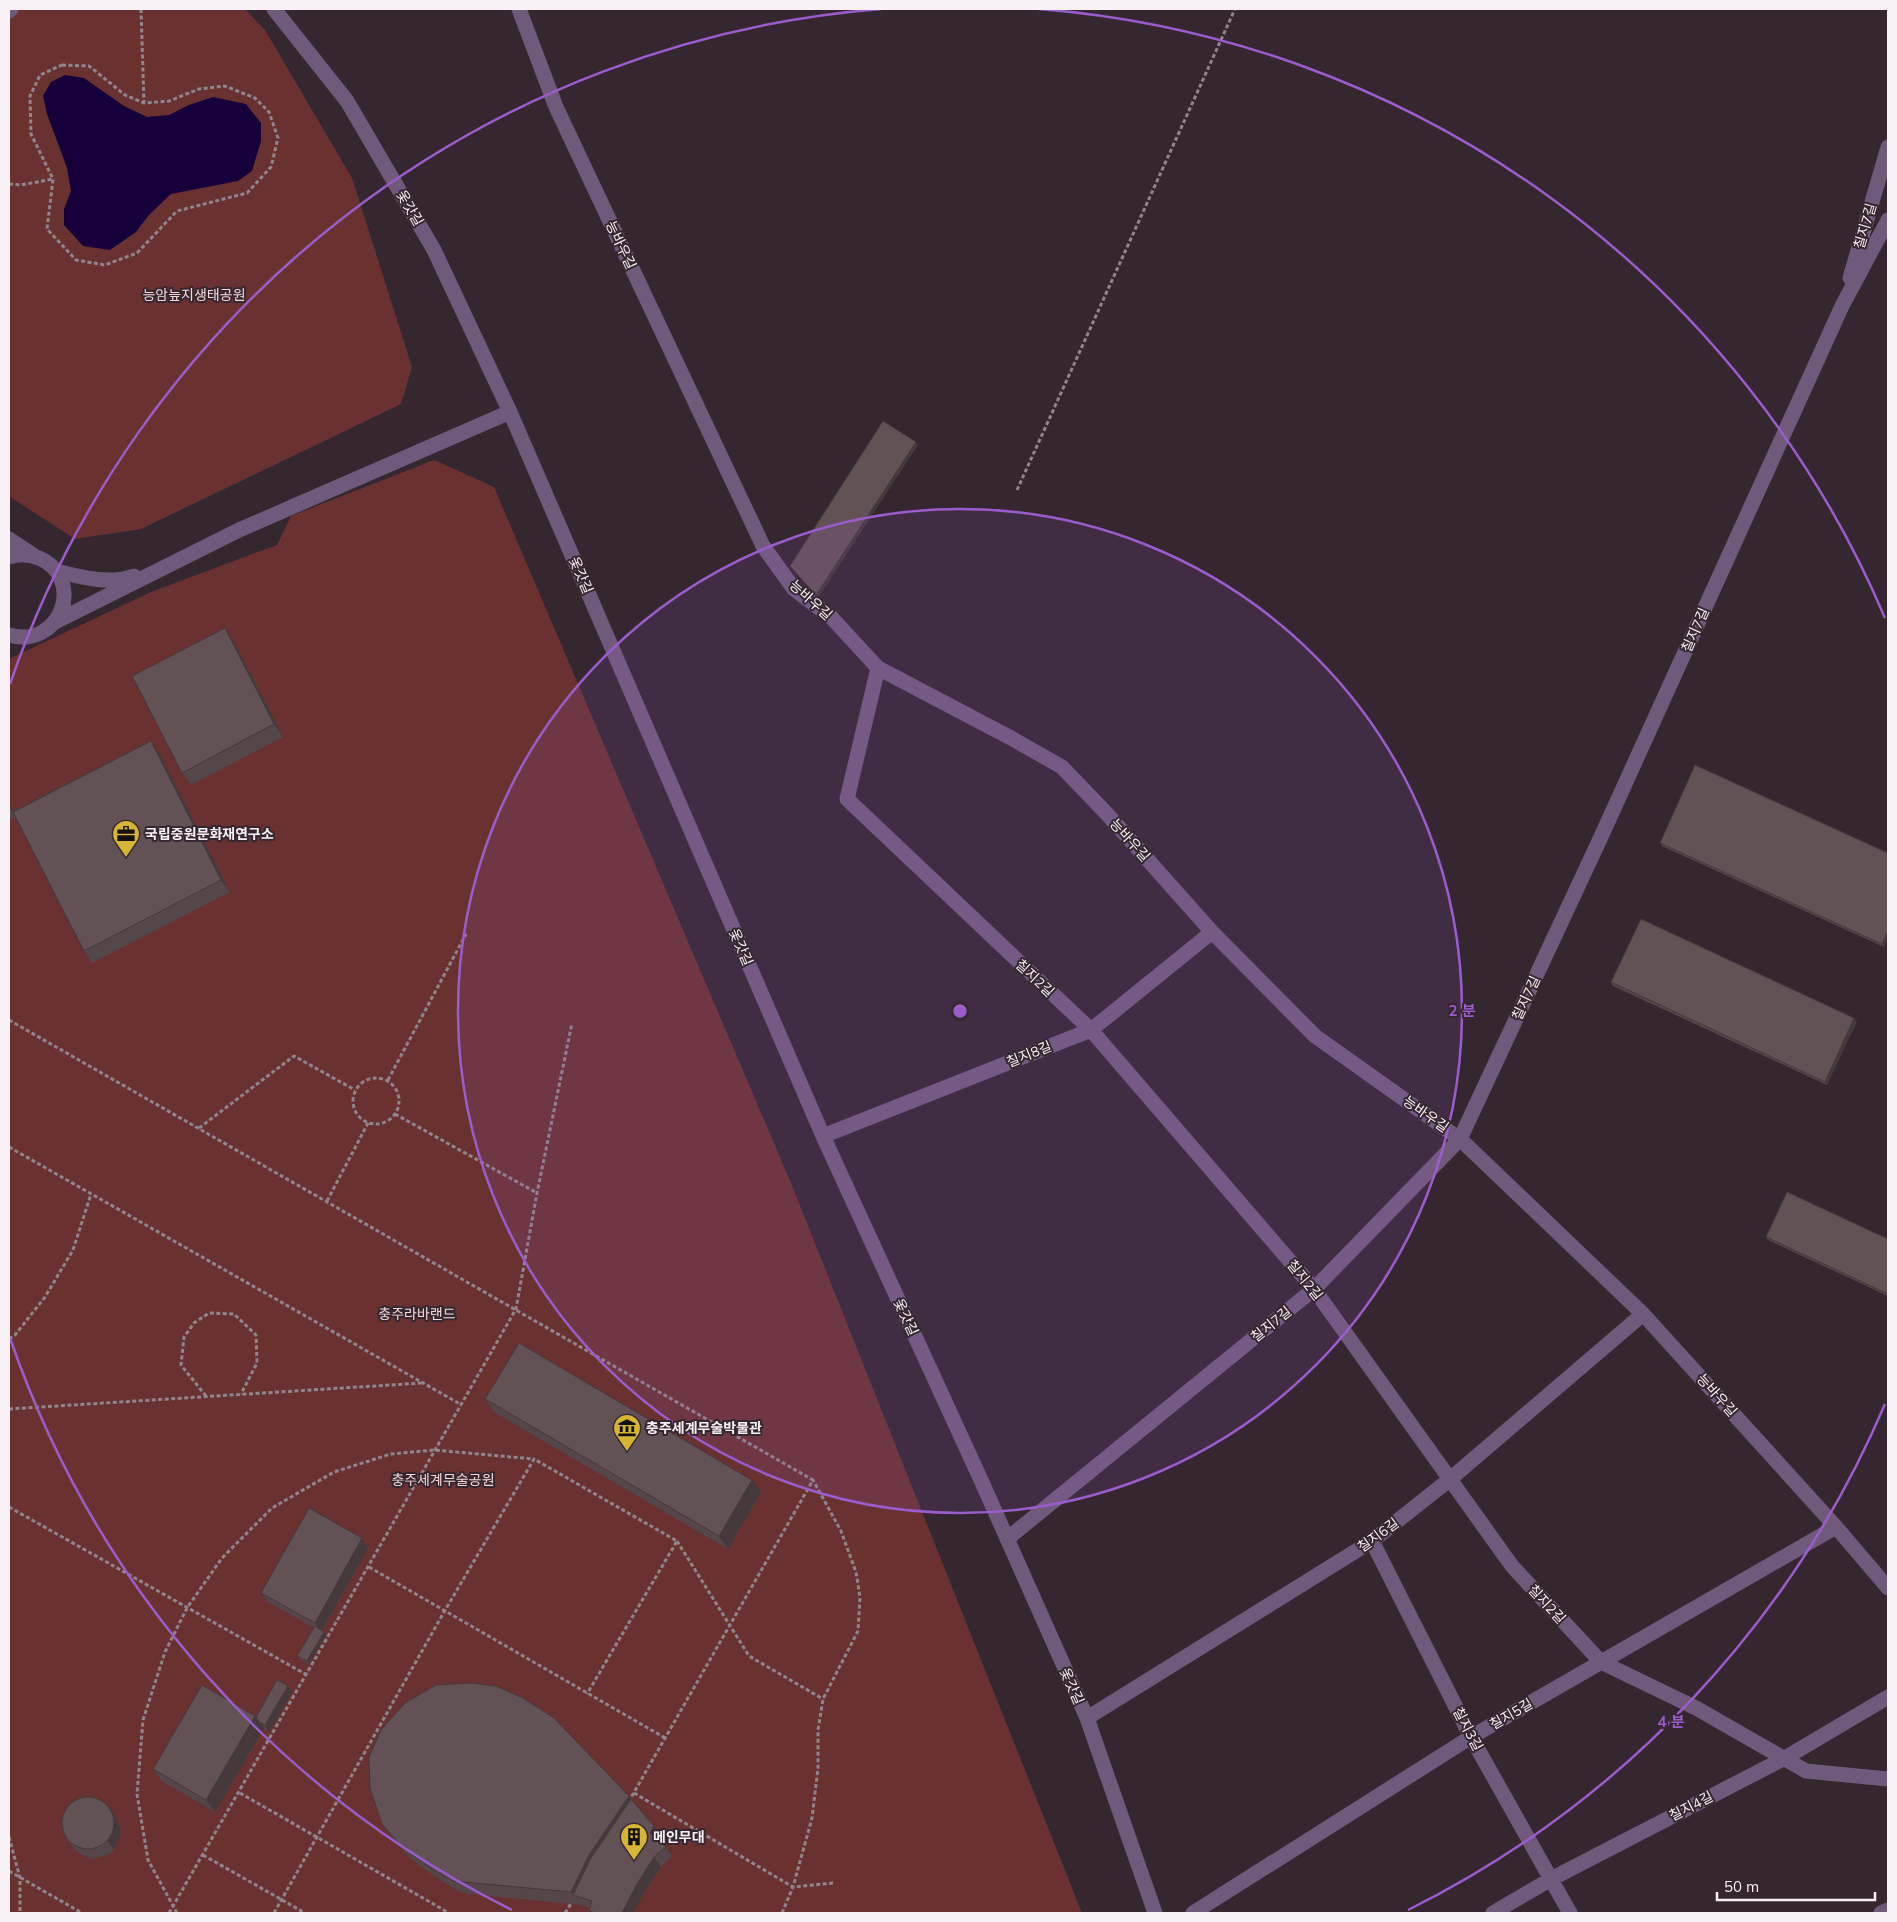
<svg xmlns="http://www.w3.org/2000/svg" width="1897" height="1922" font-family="Mulish,'Noto Sans KR',sans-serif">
  <rect width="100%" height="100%" fill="#342730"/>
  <!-- green -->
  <path fill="#693230" d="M9,9H245L265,30L352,178L412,367L401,404L141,529L75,539L10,497Z
    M434,460L494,487L791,1183L1082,1913H9V659L151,592L277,545L291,516Z"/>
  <!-- water -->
  <path fill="#16003b" d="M65,75L84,78L124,106L147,117L169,115L189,105L213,97L246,104L261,123V141L252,171L238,181L171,194L149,215L136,232L110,250L83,246L64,225V209L71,191L67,168L47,114L43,96L51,82Z"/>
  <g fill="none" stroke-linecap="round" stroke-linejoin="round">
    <!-- path -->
    <path stroke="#91858d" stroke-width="3" stroke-dasharray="4 2.5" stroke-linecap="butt" d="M141,9L144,103
      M62,65L89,66L125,95L144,103L169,101L199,89L225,86L255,98L269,112L278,138L271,167L247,193L177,211L137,253L105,265L76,260L47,229L53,179L31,134L30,96L40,75Z
      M9,184L21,185L53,179
      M1017,490L1235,9
      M9,1020L813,1480L629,1801
      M353 1101a23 23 0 1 1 46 0a23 23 0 1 1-46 0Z
      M388,1080L466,934
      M395,1114L537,1193
      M199,1128L294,1056L355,1090
      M9,1147L460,1404
      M327,1201L368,1123
      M9,1339L15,1335L45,1297L73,1250L91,1194
      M206,1396L181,1365L184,1337L194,1323L209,1313L234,1314L256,1335L257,1363L241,1394
      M9,1409L422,1383
      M9,1507L307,1675
      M677,1541L749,1656L823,1699
      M369,1567L665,1738
      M240,1793L449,1913
      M634,1793L793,1887L833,1883
      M9,1837L20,1878V1913
      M203,1855L305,1913
      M9,1871L82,1913
      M169,1913L516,1309L537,1193L572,1023
      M177,1913L148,1860L137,1794L143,1720L165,1652L187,1608L222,1558L272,1508L334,1472L391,1454L434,1450L534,1459
      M274,1913L444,1612L534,1459L677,1541L587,1694
      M565,1913L572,1902
      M782,1913L793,1887L812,1818L818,1768V1730L823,1699L858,1631L860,1597L856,1572L841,1531L813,1480"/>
    <!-- minor -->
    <path stroke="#705a7c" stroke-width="15" d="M274,9L347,101L434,250L510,412L823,1136L981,1480L1087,1718L1155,1913
      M519,9L556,107L763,546L794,589L831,617L878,668L1011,738L1062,767L1108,815L1212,932L1315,1036L1460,1139L1643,1314L1836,1527L1888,1588
      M9,11L11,9
      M1850,278L1888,147
      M9,539L33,555
      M9,557C18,554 29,554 39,558C87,579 60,650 9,635
      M56,571C81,577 108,585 134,576
      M55,622L239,530L510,412
      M878,668L847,799L1091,1030L1314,1289L1512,1566L1601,1662L1696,1708L1806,1771L1888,1779
      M823,1136L1091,1030L1212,932
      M1007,1539L1314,1289L1460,1139L1600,839L1842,306L1888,220
      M1372,1541L1471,1737L1570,1913
      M1087,1718L1372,1541L1449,1480L1643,1314
      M1193,1913L1471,1737L1836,1527
      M1493,1913L1551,1879L1785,1758L1888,1697
      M1881,1913L1888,1910"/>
  </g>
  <!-- wall -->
  <path fill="#544649" d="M233,640L283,737L191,785L182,773Z
    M159,753L230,892L92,963L84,951L15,817L9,821V802L13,811Z
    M1660,843L1888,853L1884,947L1662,846Z
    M1611,982L1857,1021L1827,1085L1613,986Z
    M1766,1237L1888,1239V1296L1768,1240Z
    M485,1399L752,1480L761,1492L728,1549L494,1412Z
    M362,1538L368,1548L322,1631L326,1635L309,1664L300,1659L297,1656L314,1628L268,1602L261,1593Z
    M292,1692L269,1732L264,1728L215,1812L162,1781L153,1769L256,1717Z
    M631,1799L661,1836L658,1840L666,1847L672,1856L661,1867L644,1893L633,1913H591L589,1911L590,1908L580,1905L462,1893L440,1880L411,1859L391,1836L382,1824Z
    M109,1808L116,1817L119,1825L121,1834L114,1850L108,1855L91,1859L77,1852L65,1836Z"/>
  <!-- shaded-wall -->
  <path fill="#45393c" d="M916,442L918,445L818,598L816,595Z
    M225,628L233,640L283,737L274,724Z
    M151,741L159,753L230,892L221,880Z
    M9,802L16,817L9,806Z
    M1888,931V939L1884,947L1882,944Z
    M1854,1018L1857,1021L1827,1085L1825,1082Z
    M752,1480L761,1492L728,1549L719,1536Z
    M362,1538L368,1548L321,1632L315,1623Z
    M324,1632L326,1635L309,1664L307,1661Z
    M288,1686L292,1692L269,1732L265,1725Z
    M255,1716L264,1728L215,1812L206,1800Z
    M629,1796L638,1809L573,1895L571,1892L589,1855Z
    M109,1808L116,1817L119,1825L121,1834L114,1850L108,1841Z
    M654,1826L661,1836L656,1842L650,1833Z
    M654,1857L661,1867L644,1893L633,1913H622L637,1884Z"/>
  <!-- building -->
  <path fill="#625155" stroke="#45393c" d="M883,421L916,442L816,595L790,566Z
    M225,628L274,724L182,773L132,676Z
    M151,741L221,880L84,951L13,812Z
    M1695,765L1888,853V931L1882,944L1660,843Z
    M1641,919L1854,1018L1825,1082L1611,982Z
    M1787,1192L1888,1239V1294L1766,1237Z
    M519,1343L752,1480L719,1536L485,1399Z
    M309,1508L362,1538L315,1623L261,1593Z
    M315,1626L324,1632L307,1661L297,1656Z
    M277,1680L288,1686L265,1725L259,1722L256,1717Z
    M471,1683L496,1686L523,1698L554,1718L629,1796L589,1855L571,1892L453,1881L431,1868L402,1847L382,1824L370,1788L369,1757L381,1730L405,1703L436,1685Z
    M202,1685L255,1716L206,1800L153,1769Z
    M62 1823a26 26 0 1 1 52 0a26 26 0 1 1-52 0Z
    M631,1799L654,1826L650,1833L666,1847L654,1857L637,1884L622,1913H596L589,1911L592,1901L573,1895L591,1858Z"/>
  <!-- distance rings -->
  <circle cx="960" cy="1011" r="502" fill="#9b5dcd" fill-opacity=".12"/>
  <g fill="none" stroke="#9b5dcd" stroke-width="2.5">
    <circle cx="960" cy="1011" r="502"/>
    <path d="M1885 1404A1005 1005 0 0 1 1408 1910M512 1910A1005 1005 0 0 1 10 1338M10 684A1005 1005 0 0 1 881 9M1039 9A1005 1005 0 0 1 1885 618"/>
  </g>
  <!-- icons -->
  <defs>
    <symbol id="office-pin" viewBox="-11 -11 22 30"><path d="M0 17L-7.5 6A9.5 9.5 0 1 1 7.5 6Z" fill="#d6b534" stroke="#342730"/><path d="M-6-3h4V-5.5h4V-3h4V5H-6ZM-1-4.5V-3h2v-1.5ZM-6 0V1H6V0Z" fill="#111"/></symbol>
    <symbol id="museum-pin" viewBox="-11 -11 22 30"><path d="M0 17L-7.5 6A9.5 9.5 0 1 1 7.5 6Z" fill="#d6b534" stroke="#342730"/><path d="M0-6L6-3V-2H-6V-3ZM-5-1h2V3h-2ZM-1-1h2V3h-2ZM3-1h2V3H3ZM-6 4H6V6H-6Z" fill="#111"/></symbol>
    <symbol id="building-pin" viewBox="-11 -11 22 30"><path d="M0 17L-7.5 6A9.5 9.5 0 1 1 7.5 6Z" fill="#d6b534" stroke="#342730"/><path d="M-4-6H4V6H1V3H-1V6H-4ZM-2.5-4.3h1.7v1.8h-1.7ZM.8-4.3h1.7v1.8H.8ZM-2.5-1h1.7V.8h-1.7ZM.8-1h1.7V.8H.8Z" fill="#111"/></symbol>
  </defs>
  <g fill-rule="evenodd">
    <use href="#office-pin" x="110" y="818" width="32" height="43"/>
    <use href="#museum-pin" x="611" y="1412" width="32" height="43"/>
    <use href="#building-pin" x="618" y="1821" width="32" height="43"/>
  </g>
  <g text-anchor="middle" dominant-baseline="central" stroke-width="4" stroke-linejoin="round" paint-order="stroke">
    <!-- street labels -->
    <g font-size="14" fill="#faf1f7" stroke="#342730">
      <text transform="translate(410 208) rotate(60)">옻갓길</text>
      <text transform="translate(1865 226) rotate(-74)">칠지7길</text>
      <text transform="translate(621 245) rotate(65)">능바우길</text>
      <text transform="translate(581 575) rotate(67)">옻갓길</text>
      <text transform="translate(811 600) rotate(42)">능바우길</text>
      <text transform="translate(1695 630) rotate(-66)">칠지7길</text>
      <text transform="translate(1130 840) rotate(48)">능바우길</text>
      <text transform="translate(741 947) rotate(67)">옻갓길</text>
      <text transform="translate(1035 978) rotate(43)">칠지2길</text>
      <text transform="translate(1526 998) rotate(-65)">칠지7길</text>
      <text transform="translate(1029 1054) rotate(-22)">칠지8길</text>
      <text transform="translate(1426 1114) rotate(35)">능바우길</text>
      <text transform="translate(1305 1280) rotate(51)">칠지2길</text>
      <text transform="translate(906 1317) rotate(65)">옻갓길</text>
      <text transform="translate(1271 1324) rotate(-39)">칠지7길</text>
      <text transform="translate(1717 1395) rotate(48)">능바우길</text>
      <text transform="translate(1378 1535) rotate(-36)">칠지6길</text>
      <text transform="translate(1547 1604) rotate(47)">칠지2길</text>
      <text transform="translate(1072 1686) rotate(66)">옻갓길</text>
      <text transform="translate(1511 1714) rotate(-30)">칠지5길</text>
      <text transform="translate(1468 1729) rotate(62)">칠지3길</text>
      <text transform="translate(1691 1806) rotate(-27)">칠지4길</text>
    </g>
    <!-- park labels -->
    <g font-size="14" fill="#f5d8d6" stroke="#342730">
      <text x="194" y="295">능암늪지생태공원</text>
      <text x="417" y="1314">충주라바랜드</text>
      <text x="443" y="1480">충주세계무술공원</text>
    </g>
    <!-- poi labels -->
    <g font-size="14" font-weight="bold" fill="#faf1f7" stroke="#342730" text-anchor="start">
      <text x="145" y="834">국립중원문화재연구소</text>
      <text x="646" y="1428">충주세계무술박물관</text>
      <text x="653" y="1837">메인무대</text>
    </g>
  </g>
  <circle cx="960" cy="1011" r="8" fill="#9b5dcd" stroke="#342730" stroke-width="2.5"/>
  <g font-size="15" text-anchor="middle" font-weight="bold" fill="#9b5dcd" stroke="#342730" stroke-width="4" stroke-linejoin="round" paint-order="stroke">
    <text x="1462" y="1016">2 분</text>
    <text x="1671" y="1727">4 분</text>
  </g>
  <!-- border -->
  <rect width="1897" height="1922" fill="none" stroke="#faf1f7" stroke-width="20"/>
  <!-- scale -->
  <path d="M1717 1892v8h158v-8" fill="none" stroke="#faf1f7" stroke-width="2.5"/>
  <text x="1724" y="1892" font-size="15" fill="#faf1f7" stroke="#342730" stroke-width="4" paint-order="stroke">50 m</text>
</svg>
